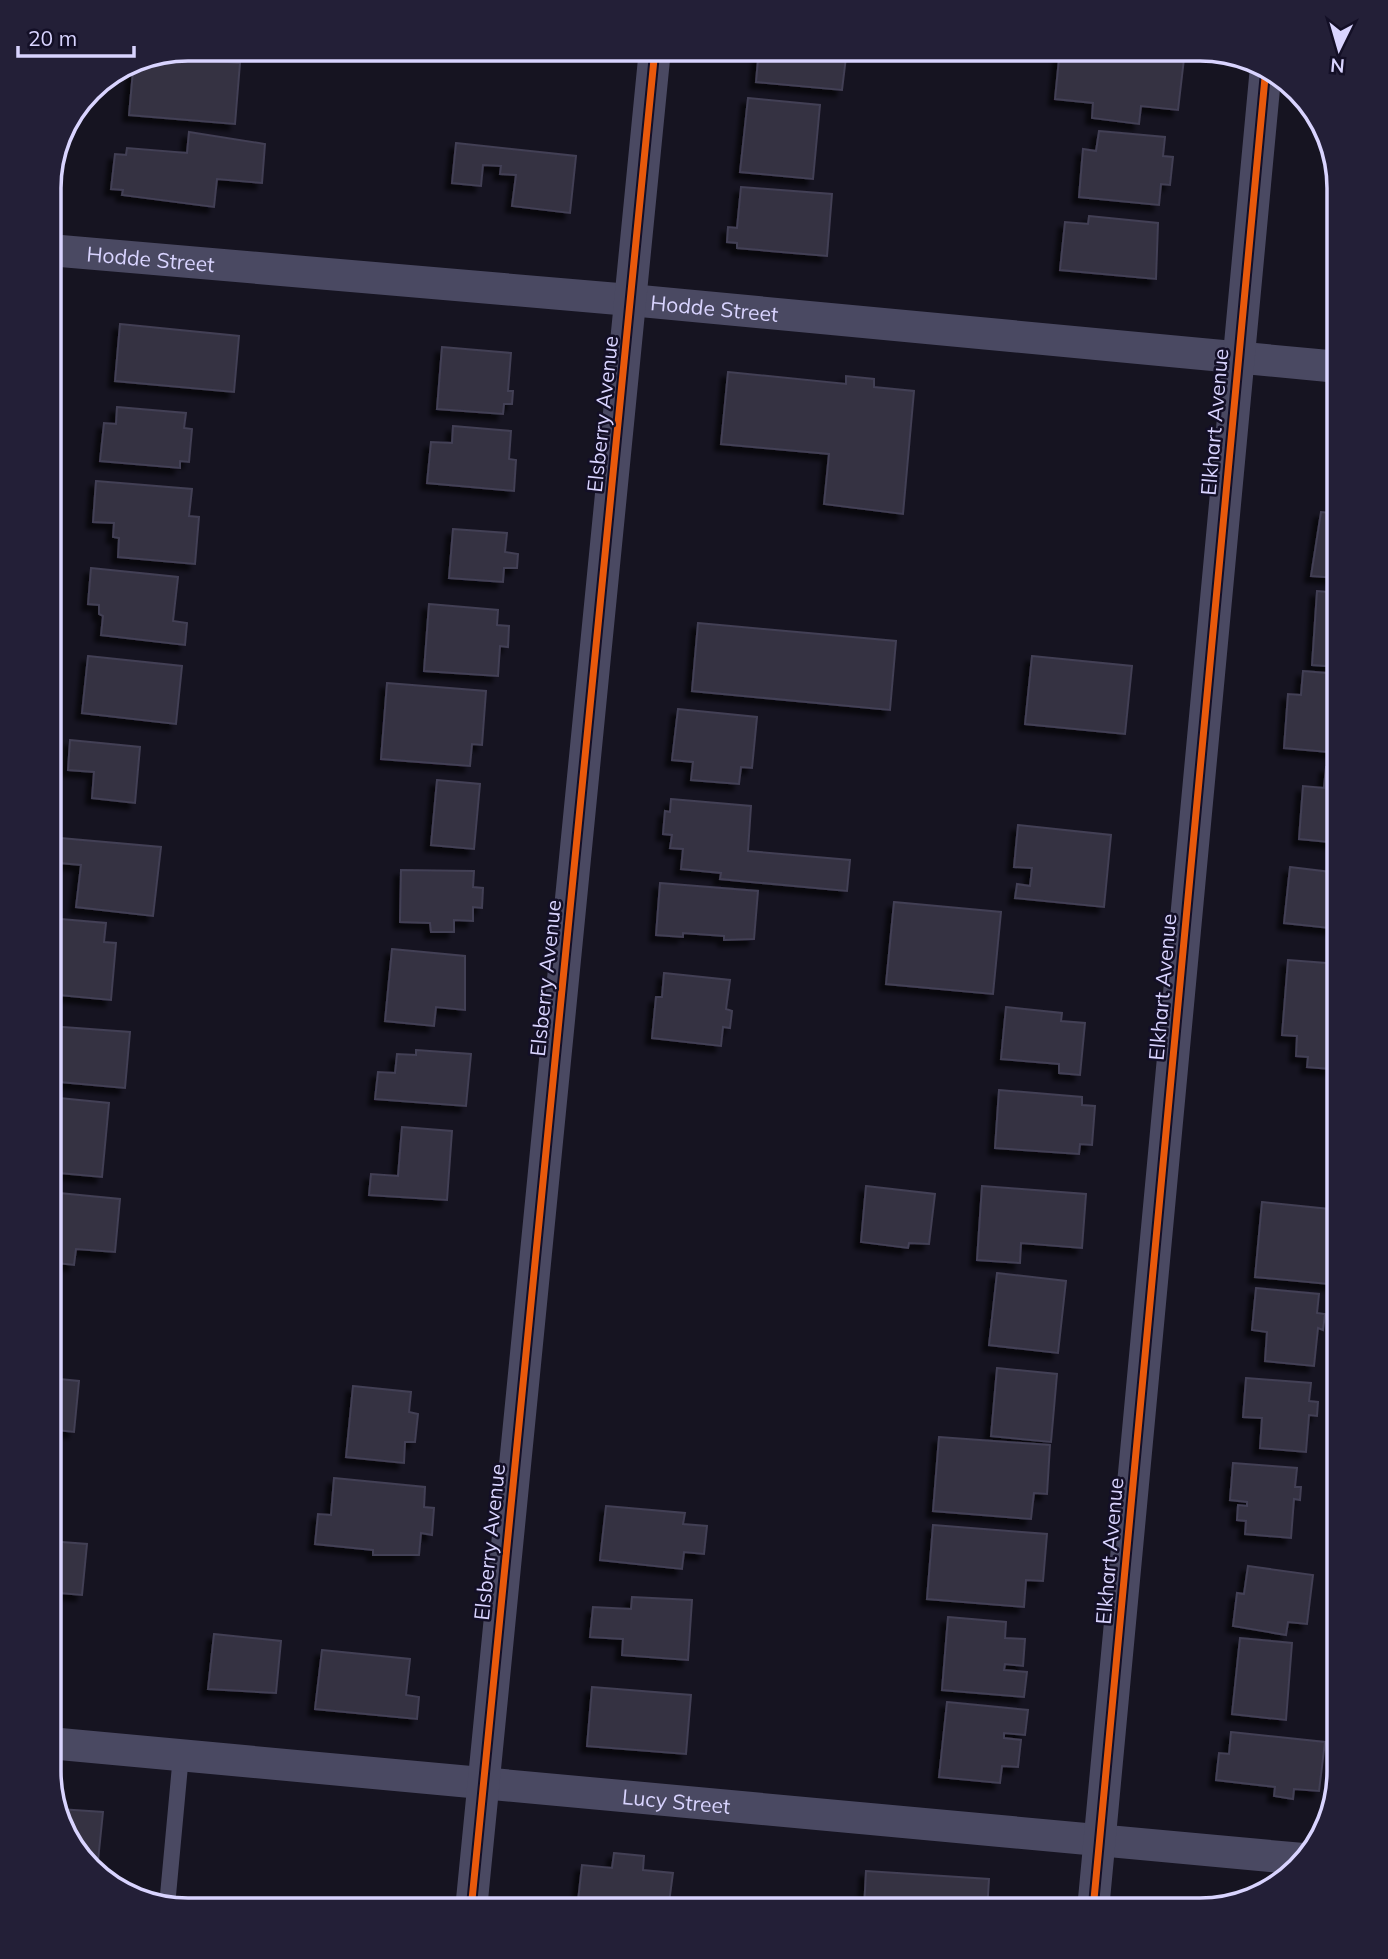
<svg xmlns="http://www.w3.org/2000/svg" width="1388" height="1959" font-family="Mulish,sans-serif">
  <defs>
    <filter id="shadow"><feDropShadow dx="-6" dy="6" stdDeviation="2" flood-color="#0009"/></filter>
  </defs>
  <rect width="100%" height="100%" fill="#161421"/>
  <!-- building -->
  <path fill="#343243" stroke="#433f54" stroke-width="2" filter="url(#shadow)" d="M759,49H847L842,90L756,82Z
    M1060,49L1185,50L1178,110L1141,106L1139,124L1092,118L1093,103L1055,99Z
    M152,56L240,63L235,124L129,115L134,60Z
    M748,98L820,105L813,179L740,172Z
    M1099,131L1165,137L1163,156L1173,157L1170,185L1161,184L1159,205L1079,197L1083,149L1096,151Z
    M189,132L265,144L262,183L217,179L214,207L122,195L123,190L111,189L115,154L126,155L127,148L187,153Z
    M456,143L576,156L570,213L512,206L516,175L500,174L501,166L483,165L481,186L452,183Z
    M741,187L832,194L827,256L737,248V243L727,242L728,227L737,228Z
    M1089,216L1158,223L1156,279L1060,270L1065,222L1088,224Z
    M120,324L239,336L234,392L115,381Z
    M442,347L511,353L508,391H513L512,404H504L503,414L437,409Z
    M728,372L846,384V376L874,379V387L914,391L903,514L824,504L829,454L721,444Z
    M117,407L186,413L184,428L192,429L189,462L180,461V468L100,461L104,423L116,424Z
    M453,426L511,431L509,459L516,460L514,491L427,483L431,442L452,443Z
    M1339,437V488H1336Z
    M96,481L192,489L189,516L199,517L195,564L118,557L119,538L113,537L114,523L93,522Z
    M1321,512L1339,514V578L1311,576Z
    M453,529L507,533L505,552L518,554L517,568H504L503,582L449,578Z
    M91,568L178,577L173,621L187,623L185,645L101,635L103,616L99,614V605L88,604Z
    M1317,591L1339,593V667L1312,665Z
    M429,604L498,610L497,625L509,626L508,647L500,646L498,676L424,671Z
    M698,623L896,641L890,710L692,691Z
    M88,656L182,666L176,724L82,713Z
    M1032,656L1132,666L1125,734L1025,724Z
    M1303,671L1339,674V753L1284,748L1288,694L1301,695Z
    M387,683L486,691L482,745L472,744L470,766L381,759Z
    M678,709L757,717L752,768L741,767L739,784L691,780L693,762L672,760Z
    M70,740L140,747L135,803L92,798L94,772L68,770Z
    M1326,767L1339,768V843L1299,839L1303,786L1324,788Z
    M437,780L480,784L474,849L431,845Z
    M671,799L751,806L748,851L850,860L847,891L720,879L721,873L681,869L683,849L670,848L672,835L663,834L665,811L670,812Z
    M1018,825L1111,835L1104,907L1015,898L1017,884L1030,886L1032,868L1014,867Z
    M49,837L161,847L153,916L76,907L81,865L49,862Z
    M1290,867L1339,873V929L1284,923Z
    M401,870L474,871L473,887L483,888L482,908L473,907V921L454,920V932H431L430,923L400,922Z
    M660,883L758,891L754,939L724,940V936L683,933V937L656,935Z
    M894,902L1001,912L993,994L886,984Z
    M49,918L106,923L104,942L116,943L111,1000L49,994Z
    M392,949L465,956V1010L436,1007L434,1026L385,1021Z
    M1288,960L1339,964V1059H1332L1331,1069L1307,1067L1308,1057L1296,1056L1297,1036L1282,1035Z
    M664,973L730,980L726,1009L732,1011L730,1028L723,1027L721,1046L652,1038L656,997H662Z
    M1006,1007L1062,1013L1061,1021L1085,1023L1080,1075L1059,1073V1064L1001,1059Z
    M49,1026L130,1032L125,1088L49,1081Z
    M416,1050L471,1054L466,1106L375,1099L378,1072L395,1073L397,1054L416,1055Z
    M999,1090L1082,1097V1105L1095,1106L1092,1145L1080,1144L1079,1154L995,1148Z
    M49,1097L109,1103L102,1177L49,1172Z
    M402,1127L452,1131L447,1200L369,1195L371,1174L398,1176Z
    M866,1186L935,1194L929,1244L909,1243L908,1248L861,1242Z
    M982,1186L1086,1194L1082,1248L1021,1243L1020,1263L977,1260Z
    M49,1192L120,1199L115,1252L76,1249L74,1265L49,1262Z
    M1262,1202L1339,1210V1285L1255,1277Z
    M997,1273L1066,1281L1058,1353L989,1345Z
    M1256,1288L1319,1294L1317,1313L1325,1314L1323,1330L1318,1328L1314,1366L1265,1361L1267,1332L1252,1330Z
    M997,1368L1057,1374L1051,1442L991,1436Z
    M49,1378L79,1381L74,1432L49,1429Z
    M1246,1378L1311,1383L1309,1401L1318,1402L1317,1416L1309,1415L1306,1452L1260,1448L1262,1418L1243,1417Z
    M353,1386L411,1392L409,1412L418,1414L415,1442H405L404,1463L346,1457Z
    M939,1437L1050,1445L1047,1494L1034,1493L1031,1519L933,1511Z
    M1233,1463L1297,1468L1295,1487H1301L1300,1500L1294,1499L1291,1538L1245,1534L1246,1521L1237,1520L1238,1505L1247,1506V1502L1230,1500Z
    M334,1478L425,1487L424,1507L434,1508L432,1535L421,1533L419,1555H373V1550L315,1544L318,1514L331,1515Z
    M606,1506L685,1513L683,1524L707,1526L704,1554L684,1552L682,1569L600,1560Z
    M933,1525L1047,1534L1043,1581L1026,1580L1024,1607L927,1599Z
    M49,1541L87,1544L82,1595L49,1592Z
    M1248,1566L1313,1575L1307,1624L1288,1622L1286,1635L1233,1626L1237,1593L1244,1594Z
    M632,1597L692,1600L688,1660L622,1655L623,1639L590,1637L593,1607L631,1609Z
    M948,1617L1006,1622L1005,1638L1025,1639L1023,1666L1005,1664L1004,1670L1027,1672L1024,1697L942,1690Z
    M49,1625L59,1626L53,1683H49Z
    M214,1634L281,1641L276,1693L208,1689Z
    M1240,1638L1292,1643L1286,1720L1232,1714Z
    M322,1650L410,1659L406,1695L419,1697L417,1719L315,1709Z
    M592,1687L691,1695L686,1754L587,1746Z
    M947,1702L1028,1710L1025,1735L1004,1733V1738L1021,1740L1018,1767L1002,1766L1000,1783L939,1777Z
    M1231,1732L1325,1742L1319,1791L1294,1789L1293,1799L1274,1796L1275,1787L1216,1780L1219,1753L1229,1754Z
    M59,1809L103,1812L97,1870L68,1841Z
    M614,1853L644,1856L643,1870L673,1873L668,1910H577L582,1865L612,1868Z
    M866,1871L989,1879L987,1910H864Z
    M281,1904L331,1910H280Z"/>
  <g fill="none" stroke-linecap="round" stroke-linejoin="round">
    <!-- lane -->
    <path stroke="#4a4962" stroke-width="16" d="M167,1906L181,1755"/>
    <!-- street -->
    <g stroke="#4a4962" stroke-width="32">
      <path id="s1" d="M49,250L630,300L1339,367"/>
      <path id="s2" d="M49,1743L1303,1859"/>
      <path d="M471,1910L655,49"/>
      <path d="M1093,1910L1266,67"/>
    </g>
    <defs>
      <path id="cycleway" d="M471,1910L655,49
        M1093,1910L1266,67"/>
    </defs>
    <!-- cycleway casing -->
    <use href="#cycleway" stroke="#130f26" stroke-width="11"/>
    <!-- cycleway -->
    <use href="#cycleway" stroke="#e8590c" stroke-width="7"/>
  </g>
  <g text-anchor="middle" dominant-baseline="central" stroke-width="5" stroke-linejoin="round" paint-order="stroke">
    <!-- street labels -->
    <g font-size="21" fill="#d9d4ff" stroke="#130f26">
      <text stroke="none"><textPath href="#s1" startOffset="102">Hodde Street</textPath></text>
      <text stroke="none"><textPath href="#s1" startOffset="668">Hodde Street</textPath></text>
      <text transform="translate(602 414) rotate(-84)">Elsberry Avenue</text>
      <text transform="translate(1214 422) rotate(-85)">Elkhart Avenue</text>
      <text transform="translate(545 978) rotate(-84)">Elsberry Avenue</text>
      <text transform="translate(1162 987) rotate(-85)">Elkhart Avenue</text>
      <text transform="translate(489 1542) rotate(-84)">Elsberry Avenue</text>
      <text transform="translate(1109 1551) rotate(-85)">Elkhart Avenue</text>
      <text stroke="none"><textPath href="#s2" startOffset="630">Lucy Street</textPath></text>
    </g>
  </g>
  <!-- crop -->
  <path d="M0 0H1388V1959H0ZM188 61H1200A127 127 0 0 1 1327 188V1771A127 127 0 0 1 1200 1898H188A127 127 0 0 1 61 1771V188A127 127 0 0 1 188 61Z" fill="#231f37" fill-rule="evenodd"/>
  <path fill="none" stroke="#d9d4ff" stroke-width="3.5" d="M188 61H1200A127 127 0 0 1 1327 188V1771A127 127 0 0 1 1200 1898H188A127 127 0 0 1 61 1771V188A127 127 0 0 1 188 61Z"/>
  <!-- north arrow -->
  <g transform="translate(1339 49) rotate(185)" stroke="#130f26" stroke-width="5" paint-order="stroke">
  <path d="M0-5L12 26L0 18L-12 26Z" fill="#d9d4ff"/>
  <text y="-10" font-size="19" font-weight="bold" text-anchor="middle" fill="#d9d4ff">N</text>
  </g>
  <!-- scale -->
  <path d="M18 46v10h116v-10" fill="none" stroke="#d9d4ff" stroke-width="3.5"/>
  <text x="28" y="46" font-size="21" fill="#d9d4ff" stroke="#130f26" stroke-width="5" paint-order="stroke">20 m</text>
</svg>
